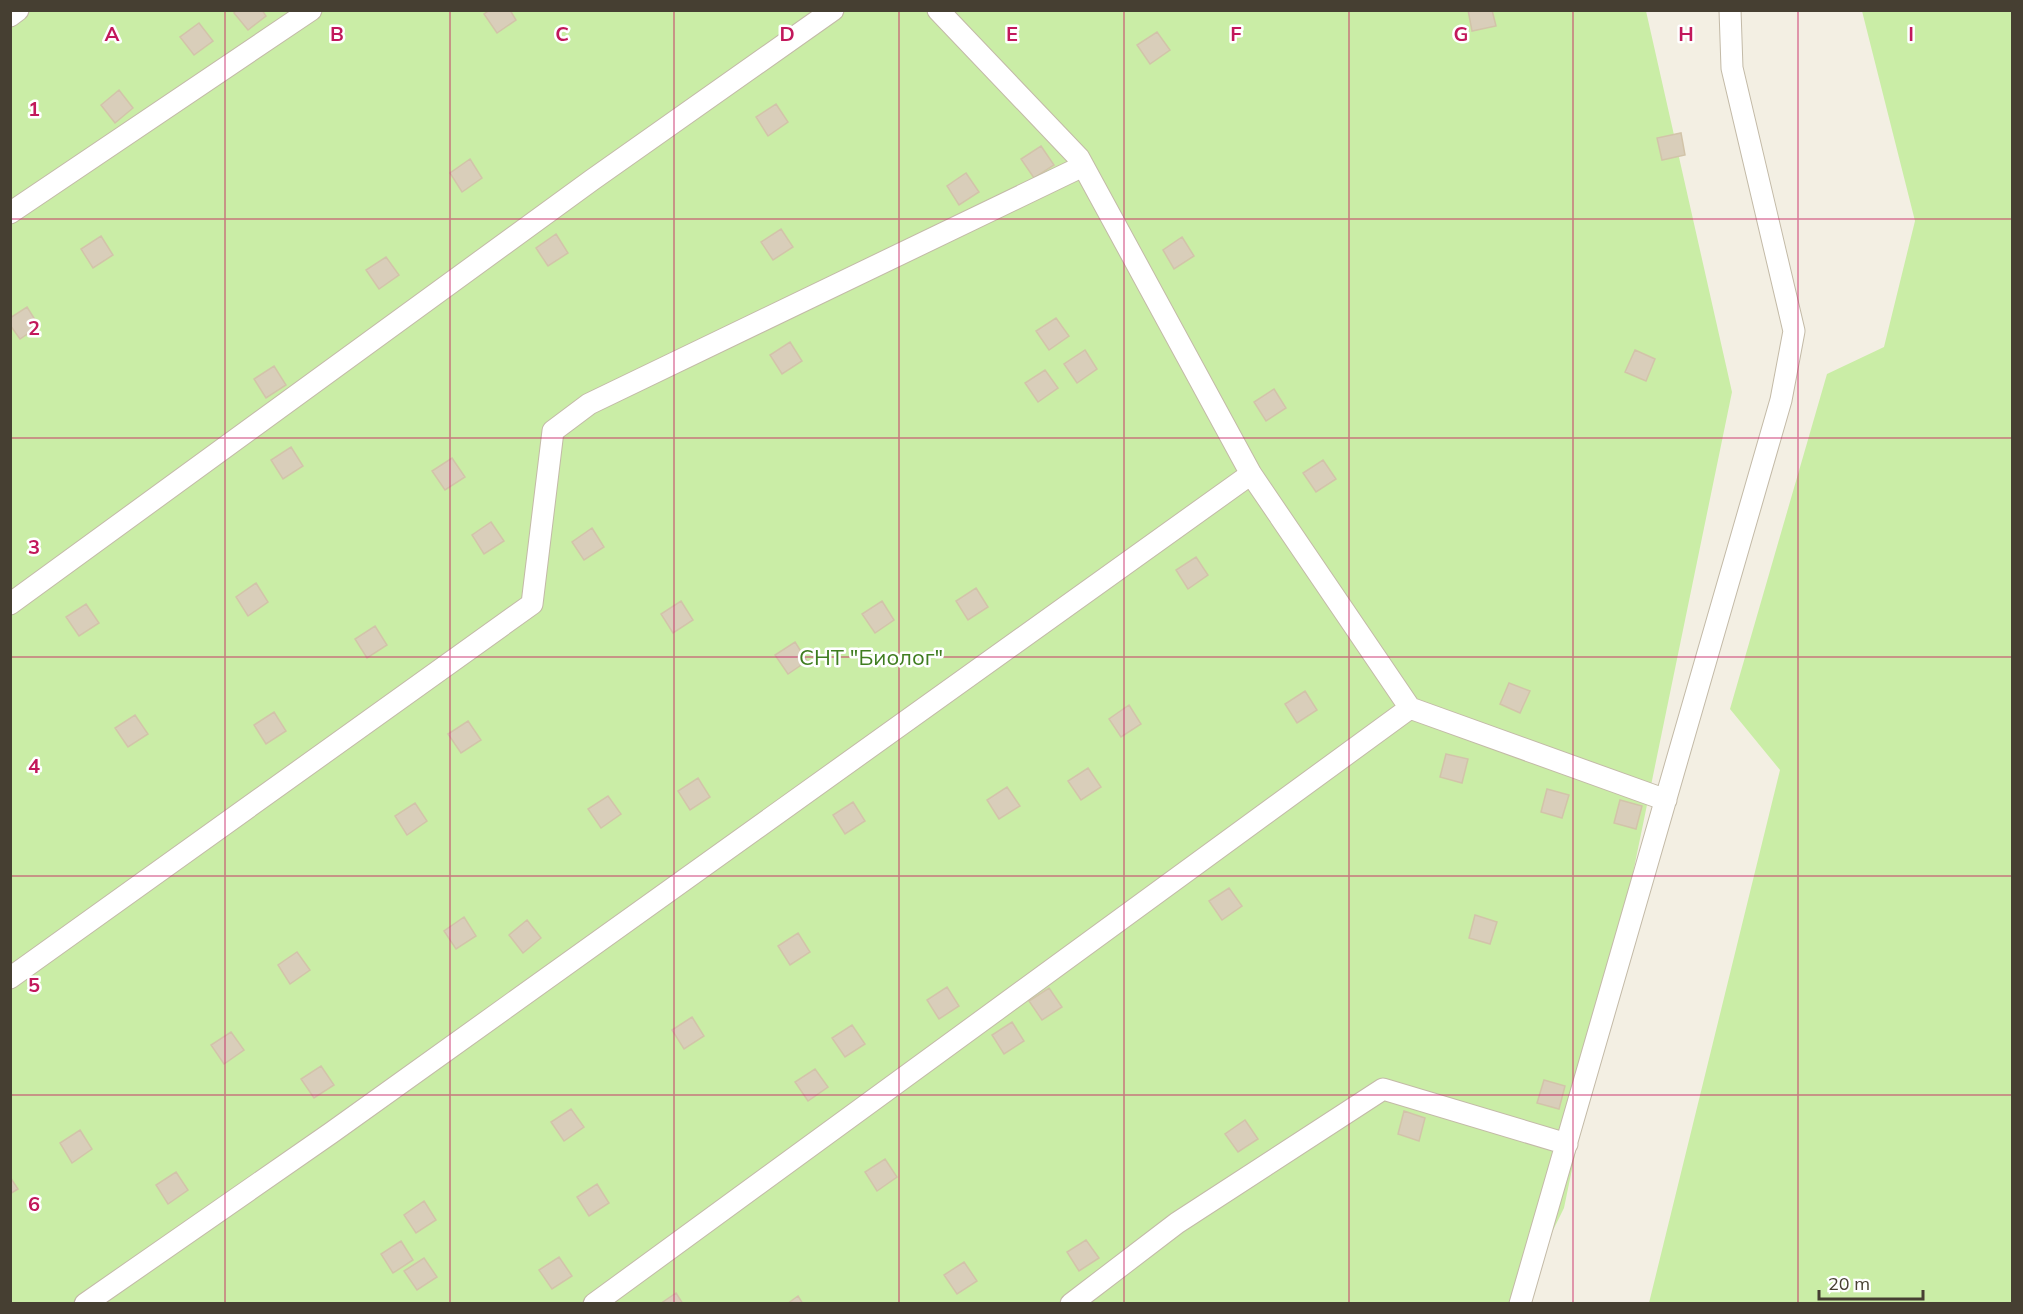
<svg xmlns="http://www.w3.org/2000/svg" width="2023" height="1314" font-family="Mulish,sans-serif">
  <rect width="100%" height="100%" fill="#f3efe3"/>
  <!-- green -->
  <path fill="#caeda6" d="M10,11H1646L1732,392L1564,1208L1517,1303H11Z
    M1862,11H2012V1303H1649L1780,770L1730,709L1827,374L1884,347L1915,221Z"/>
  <!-- building -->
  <path fill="#d9ceba" stroke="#d2c4a9" stroke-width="1.5" d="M236,10H262L266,16L248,30L234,13Z
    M490,10H510L516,20L497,33L484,14Z
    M1468,10H1492L1496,26L1472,31Z
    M199,23L213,41L194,55L180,37Z
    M1157,32L1170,50L1150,64L1137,45Z
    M119,90L133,108L115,123L101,105Z
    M776,104L788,122L768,136L756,117Z
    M1681,133L1685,155L1662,160L1657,138Z
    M1041,146L1054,165L1034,178L1021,159Z
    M470,159L482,178L462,192L450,173Z
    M966,173L979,192L959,205L947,186Z
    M781,229L793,247L773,260L761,242Z
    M556,234L568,253L548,266L536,248Z
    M101,236L113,255L93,268L81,249Z
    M1182,237L1194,256L1174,269L1163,250Z
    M386,257L399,275L379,289L366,270Z
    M27,307L39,326L20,339L10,325V318Z
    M1056,318L1069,336L1049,350L1036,331Z
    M790,342L802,361L782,374L770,355Z
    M1085,350L1097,369L1077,383L1064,364Z
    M1635,350L1655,359L1646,381L1625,372Z
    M274,366L286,385L266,398L254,379Z
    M1045,370L1058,388L1038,402L1025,383Z
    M1274,389L1286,408L1266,421L1254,402Z
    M291,447L303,466L283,479L271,460Z
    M452,458L465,477L445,490L432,471Z
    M1323,460L1336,479L1316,492L1303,473Z
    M491,522L504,541L484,554L472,535Z
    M592,528L604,547L584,560L572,542Z
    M1196,557L1208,575L1188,589L1176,570Z
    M256,583L268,602L248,616L236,597Z
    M976,588L988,607L968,620L956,601Z
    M681,601L693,620L673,633L661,614Z
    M882,601L894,620L875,633L862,614Z
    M86,604L99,623L79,636L66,617Z
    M375,626L387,645L367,658L355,639Z
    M795,642L807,661L788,674L775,655Z
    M1509,683L1530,691L1520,713L1500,704Z
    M1305,691L1317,710L1297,723L1285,704Z
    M1129,705L1141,724L1121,737L1109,719Z
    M274,712L286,731L266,744L254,725Z
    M135,715L148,734L128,747L115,728Z
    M468,721L481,740L461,753L448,734Z
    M1446,754L1468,759L1462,783L1440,777Z
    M1088,768L1101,787L1081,800L1068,781Z
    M698,778L710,797L690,810L678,791Z
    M1007,787L1020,806L999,819L987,800Z
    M1547,789L1569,795L1562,818L1541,812Z
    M608,796L621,814L601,828L588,809Z
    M1620,800L1642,806L1636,829L1614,823Z
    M853,802L865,821L845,834L833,815Z
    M415,803L427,821L407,835L395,816Z
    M1229,888L1242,906L1222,920L1209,901Z
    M1475,915L1497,922L1490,944L1469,938Z
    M464,917L476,936L456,949L444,931Z
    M527,920L541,938L523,953L509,935Z
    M798,933L810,952L790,965L778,946Z
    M297,952L310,970L290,984L278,965Z
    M947,987L959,1006L939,1019L927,1000Z
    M1049,988L1062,1007L1042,1020L1029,1001Z
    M692,1017L704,1036L684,1049L672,1030Z
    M1012,1022L1024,1041L1004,1054L992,1035Z
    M852,1025L865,1044L845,1057L832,1038Z
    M231,1032L244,1050L224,1064L211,1045Z
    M321,1066L334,1085L314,1098L301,1079Z
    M815,1069L828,1087L808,1101L795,1082Z
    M1544,1080L1565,1086L1559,1109L1537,1103Z
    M571,1109L584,1127L564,1141L551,1122Z
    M1404,1111L1425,1118L1419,1141L1398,1134Z
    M1245,1120L1258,1139L1238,1152L1225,1134Z
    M80,1130L92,1149L72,1163L60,1143Z
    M885,1159L897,1177L877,1191L865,1172Z
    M176,1172L188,1190L168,1204L156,1185Z
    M10,1177L18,1189L10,1194Z
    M597,1184L609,1203L589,1216L577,1197Z
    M424,1201L436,1220L416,1233L404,1215Z
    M1086,1240L1099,1258L1079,1271L1067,1252Z
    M401,1241L413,1260L393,1273L381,1254Z
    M559,1257L572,1276L552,1289L539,1270Z
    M424,1258L437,1277L417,1290L404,1271Z
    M964,1262L977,1281L957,1294L944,1275Z
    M676,1293L683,1304H660Z
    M798,1296L803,1304H787Z"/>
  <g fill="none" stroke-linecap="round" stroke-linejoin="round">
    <defs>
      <path id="service" d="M938,10L1079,158L1251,474L1410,708
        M10,16L18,10
        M10,213L311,10
        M10,604L592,180L833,10
        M10,978L532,604L553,431L589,404L1083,166
        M85,1304L331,1133L1251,474
        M594,1304L1410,708L1666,800
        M1071,1304L1177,1223L1383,1089L1567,1144
        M1520,1304L1781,400L1794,331L1732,68L1730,10"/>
    </defs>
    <!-- service casing -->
    <use href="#service" stroke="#c3baa7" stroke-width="23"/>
    <!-- service -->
    <use href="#service" stroke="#fff" stroke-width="21"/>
  </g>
  <!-- grid -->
  <path fill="none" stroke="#c2185b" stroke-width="1.5" stroke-opacity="0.55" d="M225,10V1304M450,10V1304M674,10V1304M899,10V1304M1124,10V1304M1349,10V1304M1573,10V1304M1798,10V1304M10,219H2012M10,438H2012M10,657H2012M10,876H2012M10,1095H2012"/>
  <g text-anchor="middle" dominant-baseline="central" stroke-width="5" stroke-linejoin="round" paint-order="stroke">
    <!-- park labels -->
    <g font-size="22" fill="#3f7d20" stroke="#fff">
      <text x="871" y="657">СНТ "Биолог"</text>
    </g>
  </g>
  <g font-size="20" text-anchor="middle" font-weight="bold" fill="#c2185b" stroke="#fff" stroke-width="5" stroke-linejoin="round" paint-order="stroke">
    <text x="112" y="41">A</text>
    <text x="337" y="41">B</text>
    <text x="562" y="41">C</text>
    <text x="787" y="41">D</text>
    <text x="1012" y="41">E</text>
    <text x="1236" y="41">F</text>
    <text x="1461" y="41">G</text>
    <text x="1686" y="41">H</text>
    <text x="1911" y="41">I</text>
    <text x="34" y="116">1</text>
    <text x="34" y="335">2</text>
    <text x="34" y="554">3</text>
    <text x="34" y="773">4</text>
    <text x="34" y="992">5</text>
    <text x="34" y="1211">6</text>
  </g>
  <!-- border -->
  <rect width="2023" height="1314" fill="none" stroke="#463f32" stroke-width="24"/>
  <!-- scale -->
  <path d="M1819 1290v9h104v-9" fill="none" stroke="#463f32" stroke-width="3"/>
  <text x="1828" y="1290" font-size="18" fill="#463f32" stroke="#ffffff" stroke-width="4.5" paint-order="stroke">20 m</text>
</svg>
